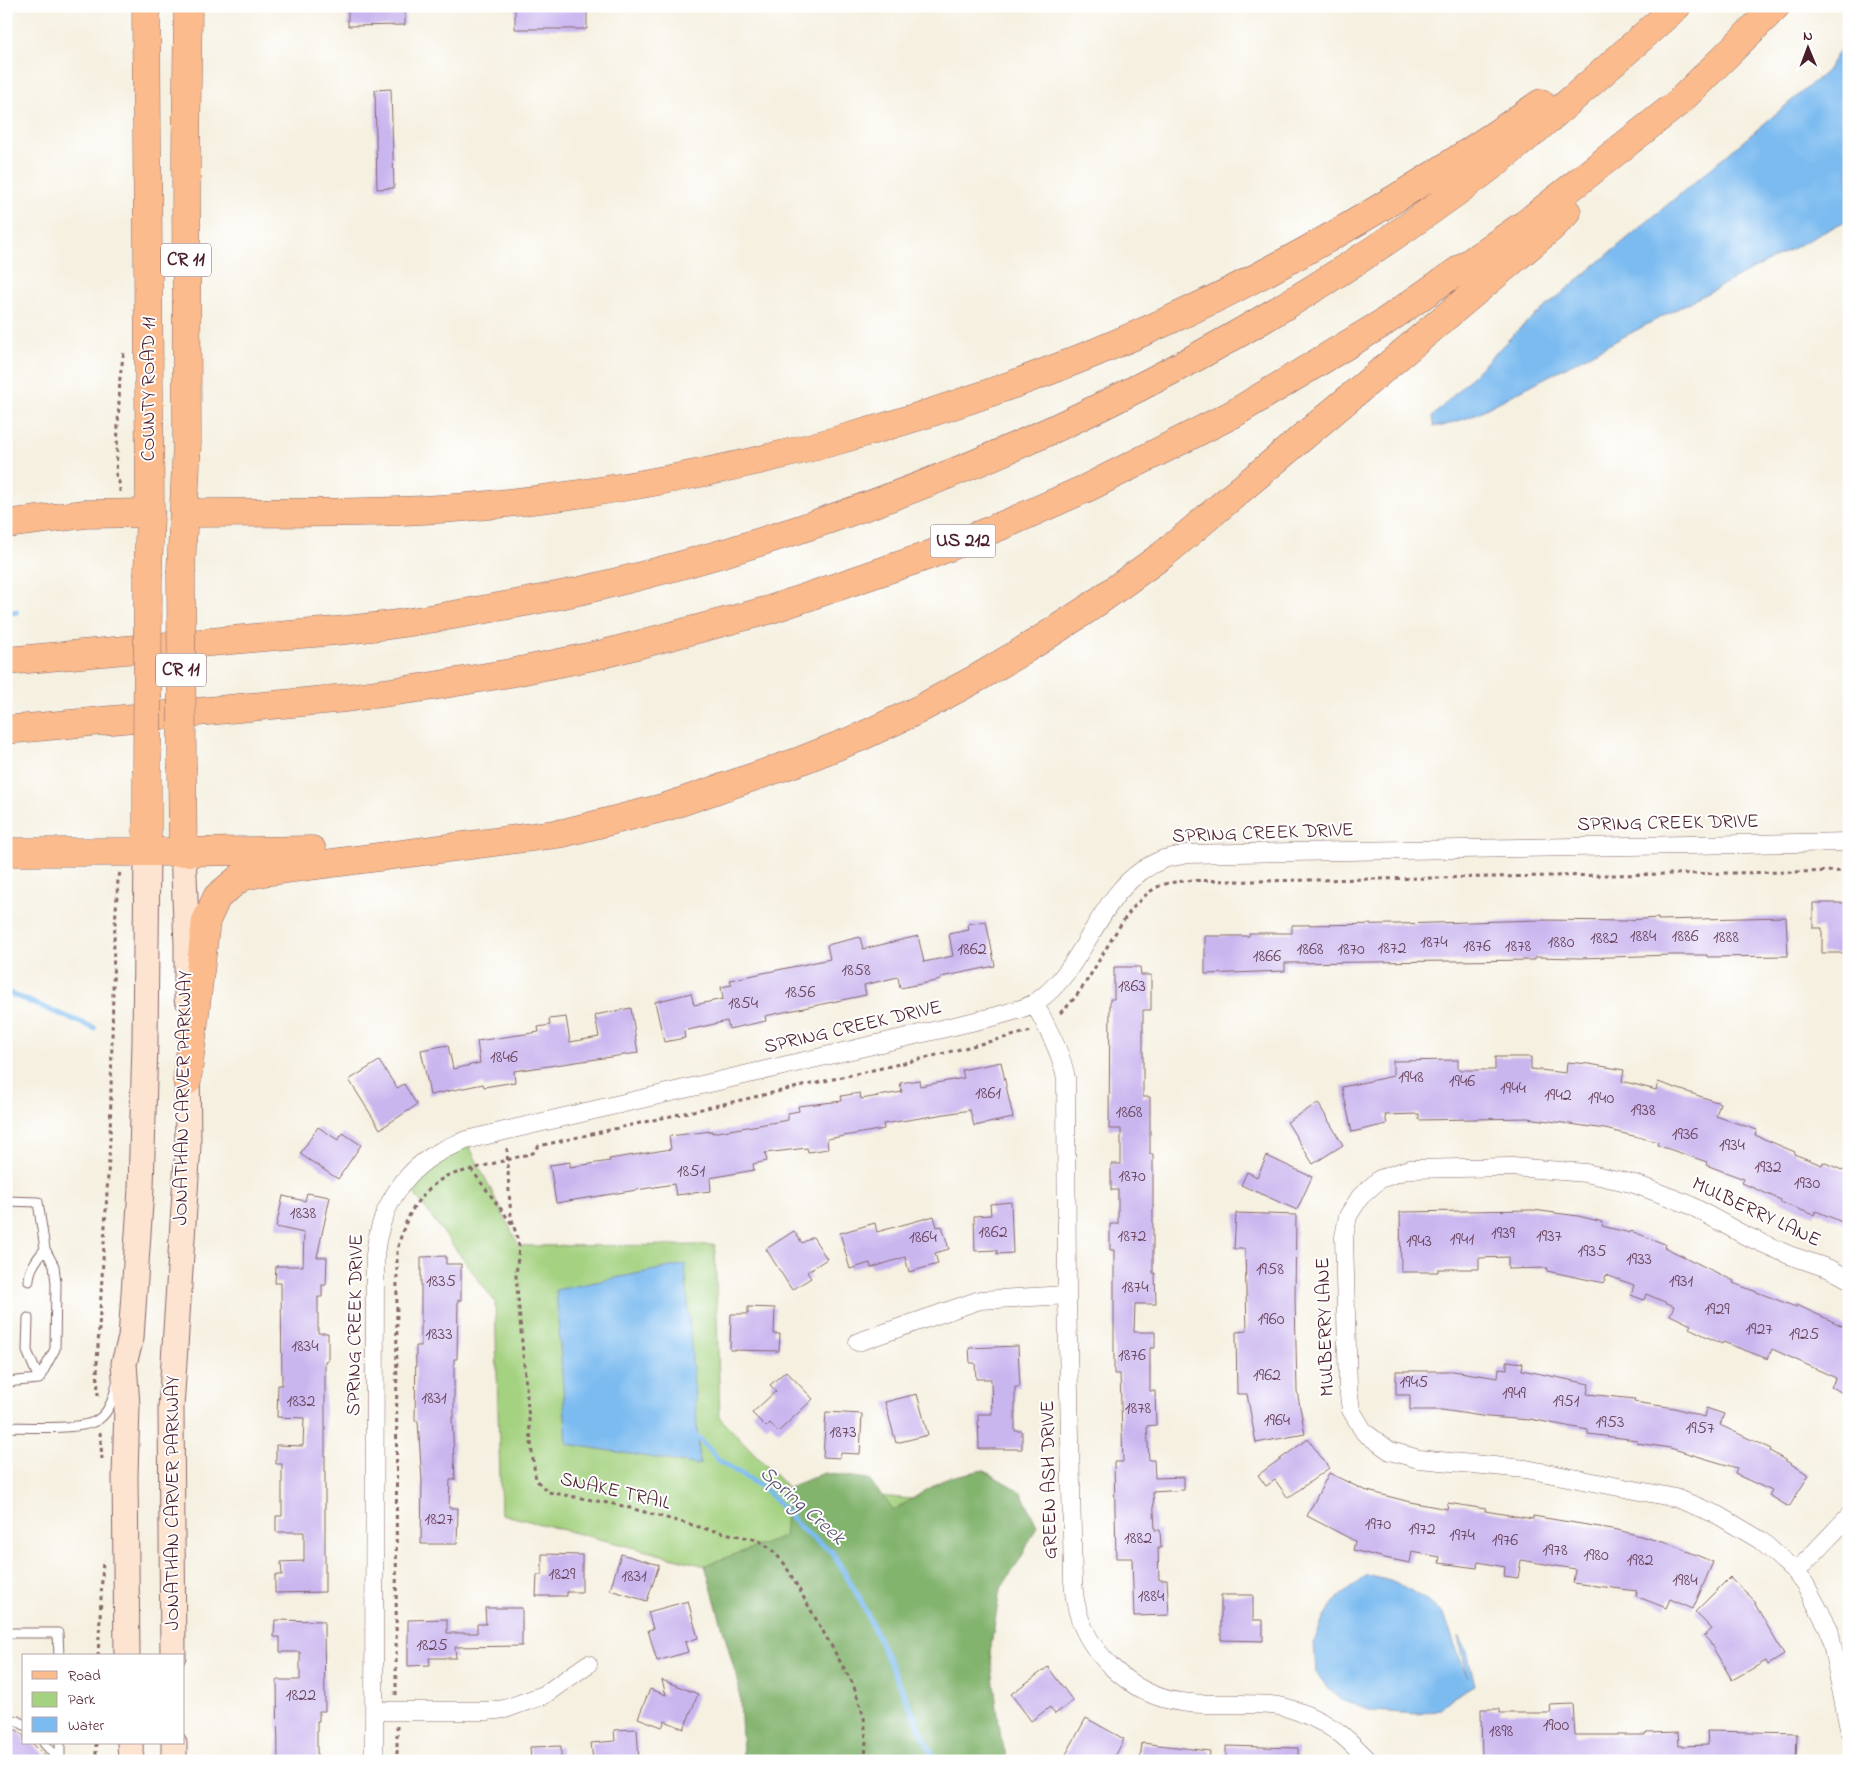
<svg xmlns="http://www.w3.org/2000/svg" width="1855" height="1767" font-family="'Indie Flower',sans-serif">
  <rect width="100%" height="100%" fill="#fff"/>
  <filter id="ink" filterUnits="userSpaceOnUse"><feTurbulence type="fractalNoise" baseFrequency=".02" numOctaves="2"/><feDisplacementMap in="SourceGraphic" scale="10" xChannelSelector="R" yChannelSelector="G"/><feConvolveMatrix kernelMatrix="1 2 1 2 8 2 1 2 1" color-interpolation-filters="sRGB"/></filter>
  <filter id="wash" filterUnits="userSpaceOnUse"><feTurbulence type="fractalNoise" baseFrequency=".0096" numOctaves="4" result="noise"/><feDisplacementMap in="SourceGraphic" scale="20" xChannelSelector="R" yChannelSelector="G"/><feGaussianBlur stdDeviation="1.12" result="paint"/><feColorMatrix in="noise" values="0 0 0 0 0 0 0 0 0 0 0 0 0 0 0 0 0 1.4 0 .05"/><feComposite in="paint" operator="in"/></filter>
  <g filter="url(#wash)">
    <rect width="100%" height="100%" fill="#f5f0e0"/>
    <!-- green -->
    <path fill="#a4d280" stroke="#777856" d="M466,1140L519,1246L715,1245L720,1418L788,1488L1013,1508L741,1575L501,1514L495,1302L405,1181Z"/>
    <!-- forest -->
    <path fill="#83b46e" stroke="#666a4c" d="M983,1470L1021,1492L1037,1526L1022,1556L1000,1590L990,1652L1001,1739L1008,1761H742L743,1752L739,1686L705,1565L784,1537L788,1488L824,1473L868,1479L894,1510L946,1478Z"/>
    <!-- water -->
    <path fill="#7cbbf0" stroke="#636d8e" d="M1849,35V219L1470,417L1443,426H1434L1432,417L1518,330L1827,71Z
      M685,1264L700,1465L567,1444L556,1290Z
      M1367,1575L1390,1581L1409,1589L1424,1598L1444,1615L1467,1678L1459,1636L1467,1651L1475,1685L1452,1698L1439,1709L1419,1714L1372,1711L1343,1701L1328,1688L1316,1673L1314,1642L1324,1617L1339,1597Z"/>
    <g fill="none" stroke-linecap="round" stroke-linejoin="round">
      <!-- stream -->
      <path stroke="#7cbbf0" stroke-width="5.5" d="M6,613L16,612
        M6,992L94,1028
        M693,1432L720,1461L765,1489L805,1532L832,1552L860,1599L935,1761"/>
    </g>
    <g id="blocks">
      <!-- building -->
      <path fill="#cab6ef" d="M348,6H405V25L348,26Z
        M515,6H587V29H515Z
        M391,89L394,188L377,189L375,90Z
        M1813,903H1849V953H1822V928H1813Z
        M1786,917L1788,956L1707,957V955H1671L1580,958L1535,957V960L1285,963V971L1205,974V936H1249V933H1292V925L1397,924L1541,920L1627,921V920L1658,918V920L1700,919Z
        M986,921L995,966L941,977V980L900,988L898,977L864,985L866,995L765,1016L766,1021L729,1029L727,1021L684,1031L685,1038L664,1042L655,1002L691,993L694,1005L723,999L721,987L732,985L730,980L830,959L827,945L860,937L863,949L918,936L924,962L953,956L949,934L969,930L968,924Z
        M1114,967H1140L1141,975H1151V1010H1143V1097H1150V1154H1153V1273H1155L1156,1304H1135L1134,1332H1155V1348H1150V1391H1155L1156,1425L1147,1426L1149,1460H1154L1155,1478L1184,1477V1490L1153,1492L1155,1530H1160L1161,1548H1158L1159,1580H1167L1169,1615L1134,1616L1132,1558H1116L1114,1462H1123L1120,1374H1114V1250H1110V1224H1118V1190H1111V1164H1121V1129H1109L1110,999H1114Z
        M631,1008L638,1053L514,1071L515,1082L484,1087L483,1084L430,1095L421,1050L448,1045L453,1069L480,1063L477,1041L539,1032L538,1027L550,1025L549,1019L566,1017L570,1042L599,1037L595,1015Z
        M1495,1057H1531V1069L1566,1073L1567,1062L1589,1064L1624,1070L1622,1081L1656,1090L1658,1082L1720,1103L1716,1116L1757,1130L1755,1135L1795,1152L1794,1154L1822,1165L1823,1162L1849,1173V1225L1816,1211L1814,1215L1780,1202L1781,1200L1742,1183L1744,1179L1706,1165L1707,1162L1657,1145L1658,1142L1605,1129L1528,1118L1419,1120V1114L1385,1115L1387,1124L1352,1132L1342,1087L1393,1076V1061L1458,1060V1070H1495Z
        M379,1061L397,1088L404,1084L417,1105L380,1129L349,1080Z
        M1001,1062L1013,1118L974,1126L970,1110L883,1124L884,1129L827,1139L828,1149L808,1152L807,1148L765,1153L767,1161L753,1164L754,1170L710,1178L711,1191L676,1195L674,1184L556,1203L550,1165L570,1162V1167L610,1161L609,1159L671,1149L669,1136L712,1131V1133L788,1120V1113L799,1111L798,1106L842,1101L841,1096L860,1093L861,1099L902,1092L900,1083L919,1080L920,1086L964,1078L962,1070Z
        M1318,1103L1343,1145L1313,1164L1287,1122Z
        M318,1127L338,1140L343,1133L361,1145L338,1179L300,1154Z
        M1267,1156L1312,1177L1297,1210L1241,1185L1247,1172L1257,1177Z
        M307,1193L330,1197L317,1257H327L326,1285H322V1297H318V1333H328V1360L325,1361V1592L275,1593V1575H282L281,1562L304,1561V1532H276V1516H282V1464H276V1445L303,1446L304,1418L277,1417L278,1385H282L281,1283H275L276,1266H303L304,1233L276,1227L283,1196L305,1201Z
        M1011,1202L1013,1253L997,1254V1250L975,1251L974,1216L991,1215L990,1204Z
        M1533,1210L1578,1216L1603,1222L1602,1226L1630,1233L1631,1231L1665,1244L1664,1247L1734,1281L1733,1283L1796,1307L1797,1305L1849,1329V1385L1843,1393L1831,1387L1836,1378L1772,1349L1768,1359L1723,1342L1722,1344L1689,1328L1691,1325L1670,1315L1674,1306L1646,1294L1644,1300L1631,1295L1634,1285L1606,1275L1604,1283L1547,1271L1548,1268L1508,1269V1257L1479,1258V1269H1438V1272H1401L1400,1212Z
        M1236,1213L1296,1215L1295,1299L1297,1391L1305,1434L1256,1443L1247,1394H1237L1236,1332L1247,1331L1245,1249H1234Z
        M934,1216L937,1227L942,1226L949,1249L935,1253L938,1264L909,1272L905,1257L871,1268L870,1263L850,1269L840,1233L875,1223L877,1232Z
        M794,1231L802,1243L813,1237L827,1259L807,1272L811,1278L792,1290L766,1249Z
        M446,1256V1264H461V1300H458L457,1359H454V1417H452L455,1480H450L449,1508H458L457,1544H421L422,1481L418,1421H415L416,1346H421V1257Z
        M748,1307L775,1308L774,1334H780L779,1351L730,1350L731,1314H748Z
        M1018,1346L1020,1387H1015V1431H1022V1449H979L978,1414H992L991,1379H976L975,1363H970L969,1348Z
        M1507,1361L1523,1363L1522,1370L1589,1384L1587,1394L1635,1399L1634,1402L1675,1408L1704,1417L1706,1408L1724,1414L1720,1425L1771,1449L1770,1451L1809,1475L1789,1507L1769,1495L1772,1491L1735,1474L1737,1468L1670,1448L1637,1443V1440L1588,1434V1430L1530,1419V1420L1488,1417L1442,1410H1410V1395H1396V1371H1453L1498,1378L1499,1368L1507,1369Z
        M786,1371L813,1399L778,1432L770,1423L766,1427L752,1413L776,1391L770,1385Z
        M917,1394L928,1435L896,1443L885,1402Z
        M826,1412L862,1414L860,1454L840,1453V1458L823,1457Z
        M1308,1439L1329,1468L1288,1498L1275,1480L1266,1486L1258,1475Z
        M1329,1473L1364,1490L1410,1502L1447,1509L1448,1503L1486,1509L1485,1511L1533,1519V1516L1618,1530L1670,1544L1713,1562L1693,1609L1670,1599L1666,1608L1636,1596L1637,1591L1573,1583L1575,1569L1521,1560L1518,1578L1504,1576L1505,1567L1478,1562L1477,1568L1439,1563L1440,1557L1412,1552L1410,1563L1385,1558L1353,1550L1355,1541L1307,1516Z
        M542,1554L582,1555V1592H567V1596H536L537,1575H542Z
        M621,1554L659,1565L647,1601L610,1590Z
        M1730,1577L1756,1602L1755,1604L1784,1655L1768,1665L1766,1661L1732,1680L1709,1641L1704,1636L1712,1629L1695,1612Z
        M1221,1595H1253V1620H1263V1641L1221,1640Z
        M688,1601L698,1638L685,1642L688,1652L657,1661L648,1630L653,1629L648,1612Z
        M485,1608H522V1646L455,1647L456,1658H429L430,1665L408,1666V1620L447,1619V1633H477V1624H486Z
        M275,1620L324,1621L325,1711H319V1721H317V1761H278L277,1680H300V1652H280V1637H274Z
        M1048,1667L1073,1701L1055,1714L1050,1707L1031,1721L1011,1694Z
        M662,1680L698,1694L684,1729L665,1721L662,1727L638,1718L650,1689L666,1695Z
        M1573,1704L1575,1735H1646V1733L1678,1732L1679,1746L1708,1745L1707,1731L1797,1733L1796,1761H1482L1481,1709H1500V1713H1551L1550,1705Z
        M1086,1718L1124,1739L1113,1761H1074L1065,1756Z
        M637,1729L639,1761H593L591,1743L615,1741L614,1730Z
        M6,1730H17L24,1736V1743H32L50,1761H6Z
        M1142,1743L1210,1751L1209,1761H1140Z
        M561,1746V1761H531L530,1747Z
        M1226,1746L1298,1748V1761H1226Z"/>
    </g>
  </g>
  <g filter="url(#ink)">
    <use href="#blocks" fill-opacity="0" stroke="#86686a" stroke-width="1"/>
    <g fill="none" stroke-linecap="round" stroke-linejoin="round">
      <defs>
        <path id="service" d="M6,1201L38,1202L45,1249L54,1266L56,1283L55,1349L39,1379L6,1382
          M29,1281C29,1269 37,1259 45,1249
          M28,1318L27,1351L39,1379
          M6,1427C27,1427 84,1431 99,1419C110,1411 114,1396 117,1384
          M6,1633H58L59,1656
          M6,1719L18,1721L24,1725
          M44,1743L52,1752L57,1761
          M60,1743V1761"/>
        <path id="minor" d="M1035,1004C1047,1028 1061,1051 1066,1078L1067,1295L1073,1581C1074,1589 1074,1597 1076,1604C1085,1652 1132,1696 1181,1702C1213,1707 1247,1701 1279,1706C1299,1710 1322,1721 1338,1732C1349,1740 1359,1751 1369,1761
          M1849,1279L1830,1269L1789,1255L1744,1235L1688,1204L1635,1184L1586,1173L1512,1167L1409,1169L1380,1179L1360,1197L1348,1216L1344,1237L1348,1388L1351,1410L1364,1432L1390,1451L1419,1459L1526,1469L1676,1498L1718,1515L1760,1540L1796,1572L1805,1584L1829,1629L1849,1729
          M858,1342L980,1300L1067,1295
          M1796,1572L1849,1516
          M375,1711H487L505,1709L544,1695L588,1664
          M374,1761L375,1255C379,1212 401,1172 441,1151C449,1146 458,1144 466,1140L997,1016C1009,1012 1026,1009 1036,1002C1091,965 1097,884 1164,859C1171,857 1179,856 1186,854L1849,842"/>
        <path id="secondary" d="M183,852L187,944V999
          M127,1656L125,1476L127,1406L124,1363L131,1338L141,1189L145,1041L147,852
          M173,1656L171,1408L188,1146L187,1061
          M130,1743L131,1761
          M174,1743V1761"/>
        <path id="primary" d="M146,6L150,513L148,573
          M181,570L187,442L186,155L188,6
          M147,771V852H183L182,769"/>
        <path id="trunk" d="M6,524L85,514L150,513
          M6,852H147"/>
        <path id="motorway" d="M185,513C279,512 373,515 467,507C715,485 960,418 1185,313C1310,254 1428,182 1541,103
          M6,661C89,654 172,646 254,638C312,633 371,629 429,619C483,610 538,601 592,588C917,511 1213,374 1481,174C1549,122 1613,63 1677,6
          M6,730L346,698L427,687L510,673L603,654L769,610L927,556L1013,521L1089,487L1233,414L1383,323L1525,224L1679,102L1776,6
          M183,852L312,850
          M187,1081L206,921L217,897L241,877L263,872L563,833L666,807L797,762L858,738L918,710L979,677L1037,642L1089,608L1164,554L1550,229L1567,212"/>
      </defs>
      <!-- service casing -->
      <use href="#service" stroke="#86686a" stroke-width="11"/>
      <!-- minor casing -->
      <use href="#minor" stroke="#86686a" stroke-width="19"/>
      <!-- secondary casing -->
      <use href="#secondary" stroke="#86686a" stroke-width="27"/>
      <!-- primary casing -->
      <use href="#primary" stroke="#86686a" stroke-width="29"/>
      <!-- trunk casing -->
      <use href="#trunk" stroke="#86686a" stroke-width="29"/>
      <!-- motorway casing -->
      <use href="#motorway" stroke="#86686a" stroke-width="29"/>
      <!-- path -->
      <path stroke="#86686a" stroke-width="3" stroke-dasharray="4 4" stroke-linecap="butt" d="M120,492V485L116,475L120,376L124,352
        M1060,1013C1098,983 1121,893 1169,883C1194,878 1228,882 1254,881L1849,871
        M507,1148L509,1192L511,1215L519,1246L516,1276L532,1453L536,1480L548,1492L619,1505L710,1530L758,1540L771,1549L784,1563L853,1684L864,1717L866,1740L865,1761
        M471,1169L512,1224
        M98,1396L97,1363L110,1141L114,940L118,880L120,873
        M100,1432L102,1459
        M98,1656L103,1560
        M396,1695L397,1251C405,1218 416,1195 446,1176L533,1153L539,1146L917,1060L1031,1031
        M397,1726V1761
        M96,1743V1761"/>
      <!-- service -->
      <use href="#service" stroke="#fff" stroke-width="9"/>
      <!-- minor -->
      <use href="#minor" stroke="#fff" stroke-width="18"/>
      <!-- secondary -->
      <use href="#secondary" stroke="#fde4d1" stroke-width="25"/>
      <!-- primary -->
      <use href="#primary" stroke="#fbbb8d" stroke-width="28"/>
      <!-- trunk -->
      <use href="#trunk" stroke="#fbbb8d" stroke-width="28"/>
      <!-- motorway -->
      <use href="#motorway" stroke="#fbbb8d" stroke-width="28"/>
      <defs>
        <path id="primary-bridge" d="M181,570L182,769
          M147,771L148,573"/>
      </defs>
      <!-- primary-bridge casing -->
      <use href="#primary-bridge" stroke="#86686a" stroke-width="29" stroke-linecap="butt"/>
      <!-- primary-bridge -->
      <use href="#primary-bridge" stroke="#fbbb8d" stroke-width="28"/>
    </g>
  </g>
  <g text-anchor="middle" dominant-baseline="central" stroke-width="4" stroke-linejoin="round" paint-order="stroke">
    <!-- number labels -->
    <g font-size="18" fill="#6a455c">
      <text x="1643" y="937">1884</text>
      <text x="1685" y="937">1886</text>
      <text x="1726" y="938">1888</text>
      <text x="1604" y="939">1882</text>
      <text x="1434" y="943">1874</text>
      <text x="1561" y="943">1880</text>
      <text x="1477" y="947">1876</text>
      <text x="1518" y="947">1878</text>
      <text x="1392" y="949">1872</text>
      <text x="972" y="950">1862</text>
      <text x="1310" y="950">1868</text>
      <text x="1351" y="950">1870</text>
      <text x="1267" y="957">1866</text>
      <text x="856" y="971">1858</text>
      <text x="1132" y="987">1863</text>
      <text x="800" y="993">1856</text>
      <text x="743" y="1004">1854</text>
      <text x="504" y="1058">1846</text>
      <text x="1411" y="1078">1948</text>
      <text x="1462" y="1082">1946</text>
      <text x="1513" y="1089">1944</text>
      <text x="988" y="1094">1861</text>
      <text x="1558" y="1096">1942</text>
      <text x="1601" y="1099">1940</text>
      <text x="1643" y="1111">1938</text>
      <text x="1129" y="1113">1868</text>
      <text x="1685" y="1135">1936</text>
      <text x="1732" y="1146">1934</text>
      <text x="1768" y="1168">1932</text>
      <text x="691" y="1172">1851</text>
      <text x="1132" y="1177">1870</text>
      <text x="1807" y="1184">1930</text>
      <text x="303" y="1214">1838</text>
      <text x="993" y="1233">1862</text>
      <text x="1503" y="1234">1939</text>
      <text x="1132" y="1237">1872</text>
      <text x="1549" y="1237">1937</text>
      <text x="923" y="1238">1864</text>
      <text x="1462" y="1240">1941</text>
      <text x="1419" y="1242">1943</text>
      <text x="1592" y="1252">1935</text>
      <text x="1639" y="1260">1933</text>
      <text x="1270" y="1270">1958</text>
      <text x="441" y="1282">1835</text>
      <text x="1681" y="1282">1931</text>
      <text x="1135" y="1288">1874</text>
      <text x="1717" y="1310">1929</text>
      <text x="1271" y="1320">1960</text>
      <text x="1759" y="1330">1927</text>
      <text x="439" y="1335">1833</text>
      <text x="1804" y="1335">1925</text>
      <text x="305" y="1347">1834</text>
      <text x="1132" y="1356">1876</text>
      <text x="1267" y="1376">1962</text>
      <text x="1414" y="1383">1945</text>
      <text x="1514" y="1394">1949</text>
      <text x="434" y="1399">1831</text>
      <text x="301" y="1402">1832</text>
      <text x="1566" y="1402">1951</text>
      <text x="1138" y="1409">1878</text>
      <text x="1277" y="1421">1964</text>
      <text x="1610" y="1423">1953</text>
      <text x="1700" y="1429">1957</text>
      <text x="843" y="1433">1873</text>
      <text x="439" y="1520">1827</text>
      <text x="1378" y="1525">1970</text>
      <text x="1422" y="1530">1972</text>
      <text x="1462" y="1536">1974</text>
      <text x="1138" y="1539">1882</text>
      <text x="1505" y="1541">1976</text>
      <text x="1555" y="1551">1978</text>
      <text x="1596" y="1556">1980</text>
      <text x="1640" y="1561">1982</text>
      <text x="562" y="1575">1829</text>
      <text x="634" y="1577">1831</text>
      <text x="1685" y="1581">1984</text>
      <text x="1151" y="1597">1884</text>
      <text x="432" y="1646">1825</text>
      <text x="301" y="1696">1822</text>
      <text x="1556" y="1726">1900</text>
      <text x="1501" y="1732">1898</text>
    </g>
    <!-- shield labels -->
    <g fill="#fff" stroke="#80626b" stroke-width="1">
      <rect x="161" y="243.5" width="50" height="33" rx="4"/>
      <rect x="930.5" y="524.5" width="65" height="33" rx="4"/>
      <rect x="156" y="653.5" width="50" height="33" rx="4"/>
    </g>
    <g font-size="19" font-weight="bold" fill="#4a1f2b">
      <text x="186" y="260">CR 11</text>
      <text x="963" y="541">US 212</text>
      <text x="181" y="670">CR 11</text>
    </g>
    <!-- street labels -->
    <g font-size="20" fill="#4a1f2b" stroke="#fff">
      <text transform="translate(149 389) rotate(-90)">COUNTY ROAD 11</text>
      <text transform="translate(1668 824) rotate(-1)">SPRING CREEK DRIVE</text>
      <text transform="translate(1263 834) rotate(-2)">SPRING CREEK DRIVE</text>
      <text transform="translate(853 1028) rotate(-13)">SPRING CREEK DRIVE</text>
      <text transform="translate(184 1098) rotate(-89)">JONATHAN CARVER PARKWAY</text>
      <text transform="translate(1756 1213) rotate(25)">MULBERRY LANE</text>
      <text transform="translate(356 1325) rotate(-89)">SPRING CREEK DRIVE</text>
      <text transform="translate(1326 1327) rotate(-92)">MULBERRY LANE</text>
      <text transform="translate(1050 1480) rotate(-91)">GREEN ASH DRIVE</text>
      <text transform="translate(615 1492) rotate(13)">SNAKE TRAIL</text>
      <text transform="translate(173 1503) rotate(-90)">JONATHAN CARVER PARKWAY</text>
    </g>
    <!-- water labels -->
    <g font-size="21" font-style="italic" fill="#5c5670" stroke="#fff">
      <text transform="translate(802 1506) rotate(42)">Spring Creek</text>
    </g>
  </g>
  <!-- margin -->
  <rect width="1855" height="1767" fill="none" stroke="#fff" stroke-width="25"/>
  <!-- legend -->
  <rect x="22" y="1654" width="162" height="90" fill="#ffffff" stroke="#b7a5aa"/>
  <rect x="32" y="1671" width="25" height="8" fill="#fbbb8d" stroke="#b7a5aa"/>
  <text x="68" y="1680" font-size="15" fill="#4a1f2b">Road</text>
  <rect x="32" y="1692" width="25" height="15" fill="#a4d280" stroke="#b7a5aa"/>
  <text x="68" y="1704" font-size="15" fill="#4a1f2b">Park</text>
  <rect x="32" y="1717" width="25" height="15" fill="#7cbbf0" stroke="#b7a5aa"/>
  <text x="68" y="1730" font-size="15" fill="#4a1f2b">Water</text>
  <!-- north arrow -->
  <g transform="translate(1808 48) rotate(359)" stroke="#ffffff" stroke-width="4" paint-order="stroke">
  <path d="M0-4L9 19L0 12L-9 19Z" fill="#4a1f2b"/>
  <text y="-8" font-size="14" font-weight="bold" text-anchor="middle" fill="#4a1f2b">N</text>
  </g>
</svg>
